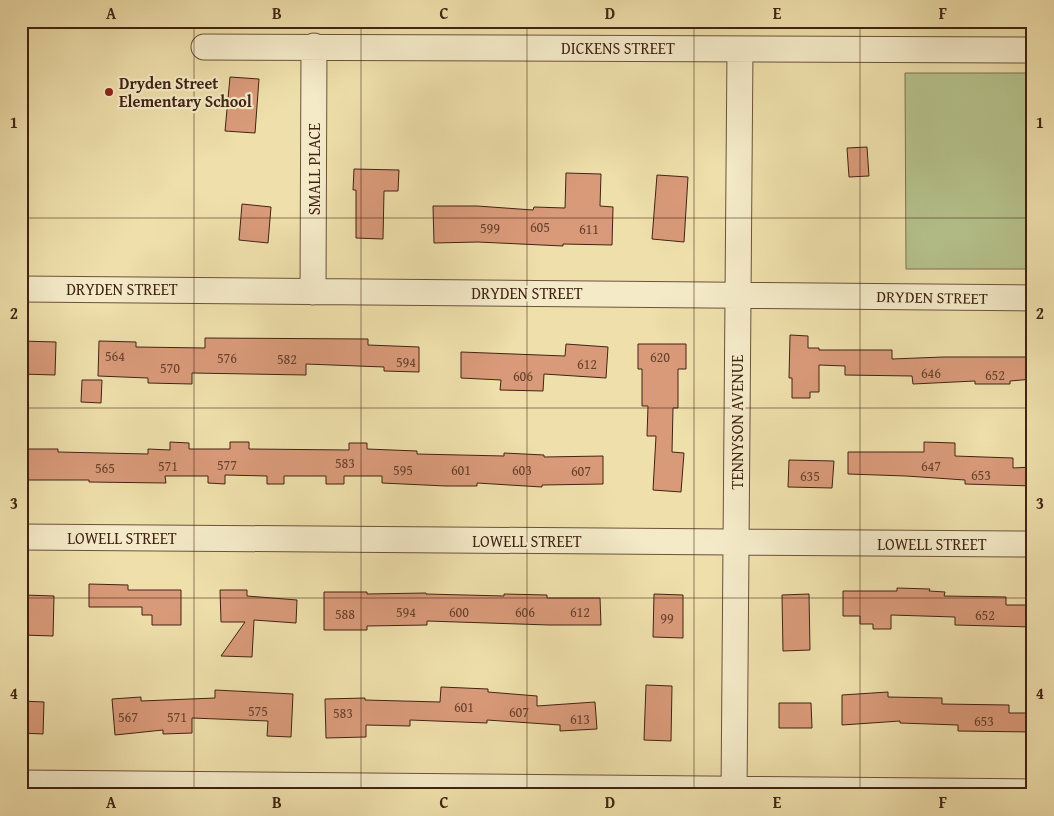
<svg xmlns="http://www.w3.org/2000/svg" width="1054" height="816" font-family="'Gentium Book Plus',serif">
  <rect width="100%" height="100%" fill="#eedfab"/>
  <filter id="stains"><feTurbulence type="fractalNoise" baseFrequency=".004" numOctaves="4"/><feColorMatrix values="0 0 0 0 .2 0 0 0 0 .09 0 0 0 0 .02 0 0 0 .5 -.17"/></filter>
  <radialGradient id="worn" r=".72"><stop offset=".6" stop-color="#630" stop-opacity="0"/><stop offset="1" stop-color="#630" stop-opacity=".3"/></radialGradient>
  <!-- green -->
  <path fill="#b5c28c" stroke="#7c7250" d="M905,73H1033V269H906Z"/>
  <!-- building -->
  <path fill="#d99a79" stroke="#422314" d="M230,77L259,79L255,133L225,131Z
    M867,147L869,176L849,177L847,148Z
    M354,169L399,170L398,191H384L383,239L356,238V190H353Z
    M566,173L601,174L600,206L613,207L612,245L563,244V246L478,242L434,243L433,206H477L533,210L534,207L565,208Z
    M657,175L688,177L684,242L652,239Z
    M242,204L271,207L268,243L239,240Z
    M790,335L808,336V348H819V350H892V359L943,357H1033V379L1010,381V384H975V381L913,384L912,376L845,375V366L819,365V392H810V398H792V378H789Z
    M205,338L368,339V345L419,347V372L384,371V367L306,364V375L192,373V384L148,383V378L98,376L99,341L136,342V347L205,348Z
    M21,341L56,342L55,375L21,374Z
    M566,344L608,347L606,378L544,374L543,391L500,390L501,380L461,378V352L565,356Z
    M638,344H686V369H678V408H673L672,452L684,453L681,492L653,490L656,436H647L648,406H642V369H638Z
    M82,380H102L101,403L81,402Z
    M170,442L189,443V449H230V442H249V449L349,450V443H367V449L417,451V454L504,456V453L544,455V457L603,456V484L542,485V487L477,483V486H446L382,483V476H344V484H326V476H284V484H267V476L225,475V484L208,483V476H165L166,483L89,482V480H28V449H58V452L148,454V449L170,450Z
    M924,442L955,443V456L1013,458V468L1033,467V486L965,484V480L906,476L848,474V452H924Z
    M789,460L834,461L832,488L788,487Z
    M89,584L128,585V590H181V625H152V615H142V607H89Z
    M897,588L930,589L929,591L945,592L944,596L1006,597V605H1033V627L955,625V617L891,615V629H873V624H860V616H843V591H897Z
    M220,590H247V596L297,600L296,623L254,620L252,657L221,656L245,622H221Z
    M324,592H367V594L426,593V594L504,596V594L547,595V598H600L601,625H549L427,621V625L367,626V630H324Z
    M654,594L683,595V638L653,637Z
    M809,594L810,650L783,651L782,595Z
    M24,595L54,596L53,636L22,635Z
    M646,685L672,686L671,741L644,740Z
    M441,687L488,689V692L537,696V706L595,702L597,729L560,731V725L487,720V723L410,720V726L366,725V737L326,738L325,699L365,698V700L440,702Z
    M215,690L293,694L291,737L267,736L268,721L192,718V733L163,734V730L115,735L112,699L141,697V701L215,698Z
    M888,692V697L942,698V704L1009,705V713H1033V732L958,731V725L900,723V721L842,725V695Z
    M21,701L44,702L43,734L21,733Z
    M779,703H811L812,728H779Z"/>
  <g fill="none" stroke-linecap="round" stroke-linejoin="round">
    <defs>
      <path id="minor" d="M204,47L1033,50
        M21,289L1033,298
        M313,292L314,46
        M21,537L1033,544
        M21,783L1033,792
        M734,795L740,49"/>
    </defs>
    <!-- minor casing -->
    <use href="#minor" stroke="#6d523a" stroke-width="27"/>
    <!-- minor -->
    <use href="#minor" stroke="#f4eac8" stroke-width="25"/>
  </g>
  <!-- grid -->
  <path fill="none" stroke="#422314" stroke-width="1" stroke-opacity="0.55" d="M194,21V795M361,21V795M527,21V795M694,21V795M860,21V795M21,218H1033M21,408H1033M21,598H1033"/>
  <!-- markers -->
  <circle fill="#8f2418" stroke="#f4eac8" stroke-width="2" cx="109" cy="92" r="5"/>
  <g text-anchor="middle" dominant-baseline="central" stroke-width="4.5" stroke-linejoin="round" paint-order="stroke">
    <!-- number labels -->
    <g font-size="14" fill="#68412d">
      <text x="540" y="227">605</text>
      <text x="490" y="228">599</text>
      <text x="589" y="229">611</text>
      <text x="115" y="356">564</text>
      <text x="660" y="357">620</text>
      <text x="227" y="358">576</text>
      <text x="287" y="359">582</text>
      <text x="406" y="362">594</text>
      <text x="587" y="364">612</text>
      <text x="170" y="368">570</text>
      <text x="931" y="373">646</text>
      <text x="995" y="375">652</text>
      <text x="523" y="376">606</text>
      <text x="345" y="463">583</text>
      <text x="227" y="465">577</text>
      <text x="168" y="466">571</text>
      <text x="931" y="466">647</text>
      <text x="105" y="468">565</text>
      <text x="403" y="470">595</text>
      <text x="461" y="470">601</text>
      <text x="522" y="470">603</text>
      <text x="581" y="471">607</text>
      <text x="981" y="475">653</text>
      <text x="810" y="476">635</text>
      <text x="406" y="612">594</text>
      <text x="459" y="612">600</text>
      <text x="525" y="612">606</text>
      <text x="580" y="612">612</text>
      <text x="345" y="614">588</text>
      <text x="985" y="615">652</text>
      <text x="667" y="618">99</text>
      <text x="464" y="707">601</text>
      <text x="258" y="711">575</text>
      <text x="519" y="712">607</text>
      <text x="343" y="713">583</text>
      <text x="128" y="717">567</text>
      <text x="177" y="717">571</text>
      <text x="580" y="719">613</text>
      <text x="984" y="721">653</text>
    </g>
    <!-- street labels -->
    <g font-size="16" fill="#422314" stroke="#f4eac8">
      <text x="618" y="48">DICKENS STREET</text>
      <text transform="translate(314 169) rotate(-90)">SMALL PLACE</text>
      <text x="122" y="289">DRYDEN STREET</text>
      <text x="527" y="293">DRYDEN STREET</text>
      <text transform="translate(932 297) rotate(1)">DRYDEN STREET</text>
      <text transform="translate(737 422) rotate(-90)">TENNYSON AVENUE</text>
      <text x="122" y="538">LOWELL STREET</text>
      <text x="527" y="541">LOWELL STREET</text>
      <text x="932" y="544">LOWELL STREET</text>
    </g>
    <!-- poi labels -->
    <g font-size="16" font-weight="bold" fill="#422314" stroke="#f4eac8" text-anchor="start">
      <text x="119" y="83">Dryden Street<tspan x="119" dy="18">Elementary School</tspan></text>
    </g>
  </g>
  <!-- margin -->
  <rect width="1054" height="816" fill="none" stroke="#eedfab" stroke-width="55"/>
  <rect x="28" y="28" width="998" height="760" fill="none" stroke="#422314" stroke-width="2"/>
  <g font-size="16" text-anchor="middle" font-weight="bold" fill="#422314">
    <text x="111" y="19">A</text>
    <text x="277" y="19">B</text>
    <text x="444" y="19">C</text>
    <text x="610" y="19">D</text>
    <text x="777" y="19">E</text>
    <text x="943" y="19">F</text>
    <text x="14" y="128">1</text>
    <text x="1040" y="128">1</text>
    <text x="14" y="319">2</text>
    <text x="1040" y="319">2</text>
    <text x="14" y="509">3</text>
    <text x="1040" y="509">3</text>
    <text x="14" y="699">4</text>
    <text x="1040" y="699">4</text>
    <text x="111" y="808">A</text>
    <text x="277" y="808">B</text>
    <text x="444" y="808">C</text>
    <text x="610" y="808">D</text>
    <text x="777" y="808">E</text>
    <text x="943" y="808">F</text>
  </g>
  <rect width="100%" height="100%" filter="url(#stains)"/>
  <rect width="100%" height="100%" fill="url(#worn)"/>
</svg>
